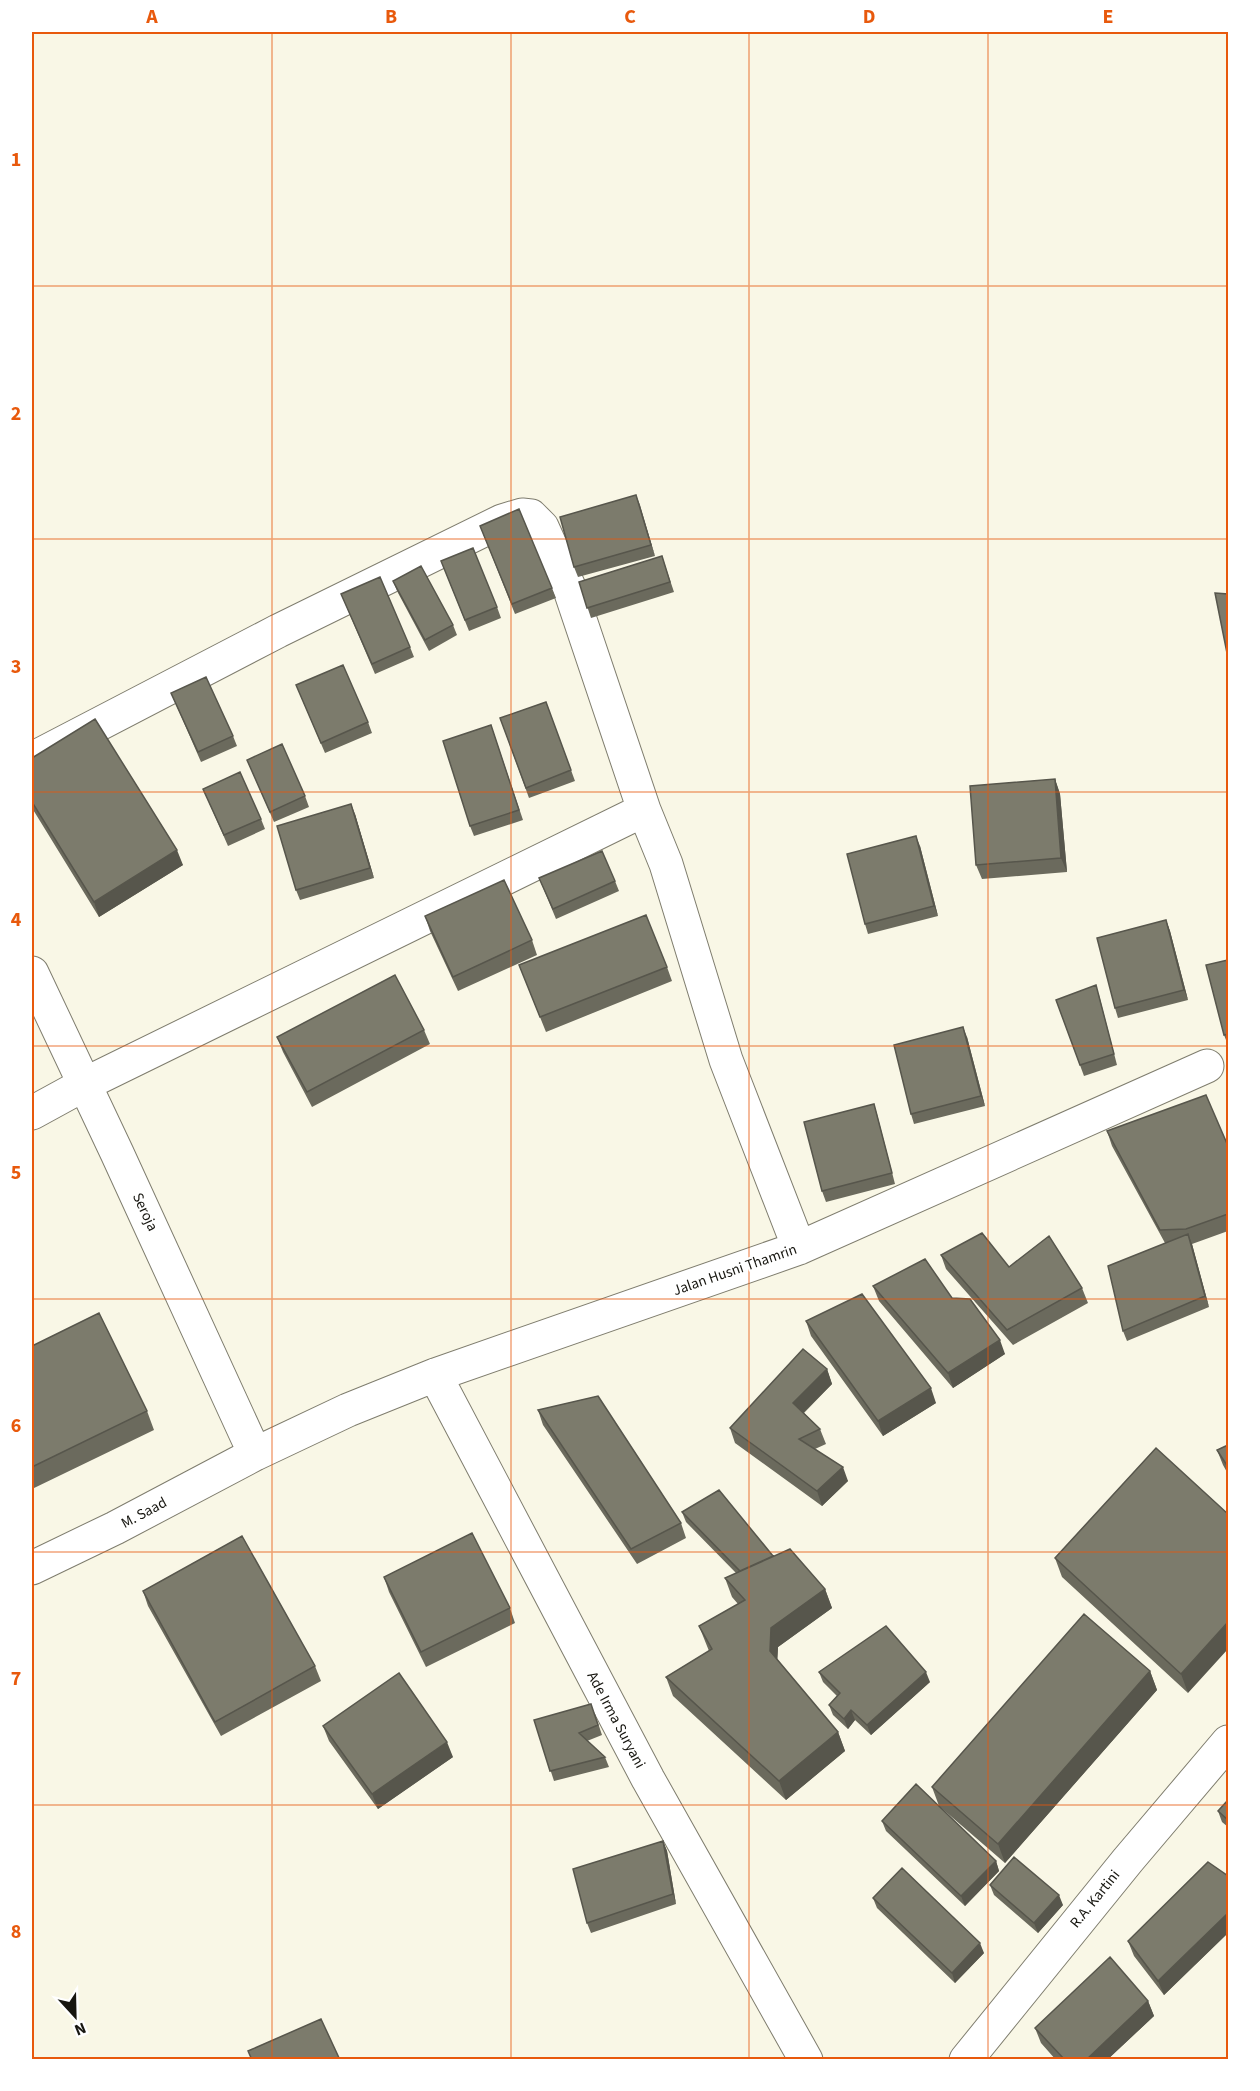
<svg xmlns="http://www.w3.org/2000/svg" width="1260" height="2091" font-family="'Source Sans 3',sans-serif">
  <rect width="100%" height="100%" fill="#f9f7e6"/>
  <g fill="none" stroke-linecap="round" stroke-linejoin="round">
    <defs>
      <path id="minor" d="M32,759L278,631L502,521L522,515L531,516L542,527L569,587L644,810L666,864L726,1060L799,1248
        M32,973L117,1153L255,1454
        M32,1113L85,1084L644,810
        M435,1375L648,1779L806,2060
        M32,1568L115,1528L255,1454L348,1410L435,1375L799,1248L1207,1066
        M966,2060L1128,1860L1228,1742"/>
    </defs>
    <!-- minor casing -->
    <use href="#minor" stroke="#7f7d6e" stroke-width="35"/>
    <!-- minor -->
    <use href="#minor" stroke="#fff" stroke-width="33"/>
  </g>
  <!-- wall -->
  <path fill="#6b6a5d" d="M636,495L655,556L578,577L574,567Z
    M480,526L552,588L556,598L515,614Z
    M662,556L674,592L591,618L579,582Z
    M445,571L497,607L501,618L469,631Z
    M393,581L453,625L457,635L429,651L397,591Z
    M341,594L410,647L414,657L375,674Z
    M296,685L368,722L372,733L325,753Z
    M171,693L233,736L237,746L201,762Z
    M546,702L575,781L529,798L500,718Z
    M491,725L523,820L474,836L470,826Z
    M32,758L183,865L99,917L32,808Z
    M247,760L305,796L309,807L274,822Z
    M1055,779L1060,794L1067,872L982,879L976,865Z
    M203,789L261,819L265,829L228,846Z
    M355,814L374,878L300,900L296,890Z
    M920,846L938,916L868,934L865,924Z
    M539,878L615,881L619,891L556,919Z
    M425,916L532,940L537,955L458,991L430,931Z
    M1166,920L1170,931L1188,1000L1118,1018L1115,1008Z
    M1228,960V1045L1224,1035Z
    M519,965L667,967L672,981L546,1032Z
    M1099,995L1117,1065L1084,1076L1056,1000Z
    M424,1030L430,1044L312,1107L283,1052L277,1037Z
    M967,1037L985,1106L914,1124L911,1114Z
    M874,1104L877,1114L895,1184L826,1202L822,1191Z
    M1107,1131L1228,1146V1231L1192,1244L1209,1307L1127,1341L1123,1331L1165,1243L1112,1146Z
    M941,1255L1009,1267L1082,1288L1088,1303L1013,1345L946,1269Z
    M873,1286L952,1298L1005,1354L953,1388L879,1301Z
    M806,1321L936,1403L883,1436L811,1336Z
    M32,1346L147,1411L154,1430L32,1489Z
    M827,1369L832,1384L804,1413L820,1429L826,1444L815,1449L848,1481L822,1506L735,1443L730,1428Z
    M538,1410L681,1523L686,1538L637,1564L543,1425Z
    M1228,1445V1474L1223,1465L1217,1450Z
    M1156,1448L1188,1693L1062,1577L1055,1558Z
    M682,1512L773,1556L825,1589L832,1608L778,1647L777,1659L838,1732L845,1751L786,1800L673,1696L666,1677L709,1651L699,1626L738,1604L732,1597L725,1578L736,1573L686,1522Z
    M384,1577L510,1608L515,1623L426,1667L389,1592Z
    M143,1591L315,1666L321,1681L221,1736L148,1606Z
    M1150,1671L1157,1690L1005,1863L939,1806L932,1787Z
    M819,1672L930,1682L871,1735L855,1720L848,1729L833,1715L829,1705L837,1696L823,1682Z
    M595,1714L602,1735L587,1741L605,1757L609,1767L554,1781L534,1720Z
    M323,1726L453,1757L378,1809L329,1741Z
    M1228,1800V1827L1222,1822L1218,1811Z
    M882,1821L996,1861L999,1871L965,1906L886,1831Z
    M663,1841L667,1851L676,1904L591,1933L587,1923Z
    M1228,1876V1933L1164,1995L1134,1956L1128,1941Z
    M990,1885L1063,1905L1038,1933L994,1895Z
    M873,1898L984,1953L955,1983L877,1908Z
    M1148,2001L1154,2016L1107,2060H1056L1041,2043L1035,2028Z"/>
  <!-- shaded-wall -->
  <path fill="#57564c" d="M636,495L640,505L655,556L651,545Z
    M1055,779L1060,794L1067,872L1061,858Z
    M351,804L355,814L374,878L370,868Z
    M916,836L920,846L938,916L934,906Z
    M177,850L183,865L99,917L94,902Z
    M1166,920L1170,931L1188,1000L1184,990Z
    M963,1027L967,1037L985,1106L981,1096Z
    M1188,1234L1192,1244L1209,1307L1205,1296Z
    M1000,1340L1005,1354L953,1388L948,1373Z
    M827,1369L832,1384L799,1417L793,1403Z
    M931,1388L936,1403L883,1436L878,1421Z
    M843,1467L848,1481L822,1506L817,1491Z
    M825,1589L832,1608L778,1647L777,1670L770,1651L771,1628Z
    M1228,1622V1649L1188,1693L1181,1674Z
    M1150,1671L1157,1690L1005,1863L998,1844Z
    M926,1672L930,1682L871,1735L867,1725Z
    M851,1710L855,1720L848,1729L844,1719Z
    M838,1732L845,1751L786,1800L779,1781Z
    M447,1742L453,1757L378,1809L372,1794Z
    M663,1841L667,1851L676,1904L673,1894Z
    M996,1861L999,1871L965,1906L961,1896Z
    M1059,1895L1063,1905L1038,1933L1034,1923Z
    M1228,1913V1933L1164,1995L1158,1981Z
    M980,1943L984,1953L955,1983L952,1973Z
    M1148,2001L1154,2016L1107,2060H1086Z"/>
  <!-- building -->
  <path fill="#7c7b6c" stroke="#57564c" stroke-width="1.5" d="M636,495L651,545L574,567L560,517Z
    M519,509L552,588L512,604L480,526Z
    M473,548L497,607L465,620L441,561Z
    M662,556L670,582L587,608L579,582Z
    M421,566L453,625L425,640L393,581Z
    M380,577L410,647L372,664L341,594Z
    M1215,593L1228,594V658Z
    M343,665L368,722L321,743L296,685Z
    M206,677L233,736L198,752L171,693Z
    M546,702L571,770L526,788L500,718Z
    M95,719L177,850L94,902L32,802V758Z
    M491,725L519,810L470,826L443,741Z
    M282,744L305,796L270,812L247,760Z
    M240,772L261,819L224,835L203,789Z
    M1055,779L1061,858L976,865L970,786Z
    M351,804L370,868L296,890L277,826Z
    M916,836L934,906L865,924L847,854Z
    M602,851L615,881L553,909L539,878Z
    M504,880L532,940L453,977L425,916Z
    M646,915L667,967L540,1017L519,965Z
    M1166,920L1184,990L1115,1008L1097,938Z
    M1228,960V1034L1224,1035L1206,965Z
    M395,975L424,1030L307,1092L277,1037Z
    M1096,985L1114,1054L1080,1065L1056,1000Z
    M963,1027L981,1096L911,1114L894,1045Z
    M1206,1095L1228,1146V1214L1186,1229L1160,1230L1107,1131Z
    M874,1104L892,1173L822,1191L804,1122Z
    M982,1233L1009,1267L1049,1236L1082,1288L1007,1330L941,1255Z
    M1188,1234L1205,1296L1123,1331L1108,1266Z
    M925,1259L952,1298L970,1299L1000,1340L948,1373L873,1286Z
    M862,1294L931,1388L878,1421L806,1321Z
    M99,1313L147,1411L32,1467V1346Z
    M803,1349L827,1369L793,1403L820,1429L799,1439L843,1467L817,1491L730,1428Z
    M598,1396L681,1523L631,1549L538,1410Z
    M1228,1445V1467L1217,1450Z
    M1156,1448L1228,1514V1622L1181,1674L1055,1558Z
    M719,1490L773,1556L740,1571L682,1512Z
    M472,1533L510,1608L421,1652L384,1577Z
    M242,1536L315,1666L215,1722L143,1591Z
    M790,1549L825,1589L771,1628L770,1651L838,1732L779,1781L666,1677L712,1649L699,1626L745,1600L725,1578Z
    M1084,1614L1150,1671L998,1844L932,1787Z
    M886,1626L926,1672L867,1725L851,1710L844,1719L829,1705L840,1693L819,1672Z
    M399,1673L447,1742L372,1794L323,1726Z
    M591,1704L598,1725L579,1733L605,1757L550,1771L534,1720Z
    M916,1784L996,1861L961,1896L882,1821Z
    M1228,1800V1820L1218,1811Z
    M663,1841L673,1894L587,1923L573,1869Z
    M1014,1857L1059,1895L1034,1923L990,1885Z
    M1208,1862L1228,1876V1913L1158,1981L1128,1941Z
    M902,1868L980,1943L952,1973L873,1898Z
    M1110,1957L1148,2001L1086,2060H1065L1035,2028Z
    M321,2019L340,2060H252L248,2051Z"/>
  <!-- grid -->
  <path fill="none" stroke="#e8590c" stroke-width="1.5" stroke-opacity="0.55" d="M272,32V2060M511,32V2060M749,32V2060M988,32V2060M32,286H1228M32,539H1228M32,792H1228M32,1046H1228M32,1299H1228M32,1552H1228M32,1805H1228"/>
  <g text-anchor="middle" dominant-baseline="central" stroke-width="4.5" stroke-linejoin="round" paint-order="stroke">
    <!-- street labels -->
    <g font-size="15" fill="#171610" stroke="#fff">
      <text transform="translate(145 1212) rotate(65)">Seroja</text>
      <text transform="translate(735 1270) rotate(-19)">Jalan Husni Thamrin</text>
      <text transform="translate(144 1513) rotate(-28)">M. Saad</text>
      <text transform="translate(616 1720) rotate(62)">Ade Irma Suryani</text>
      <text transform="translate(1095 1899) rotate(-51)">R.A. Kartini</text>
    </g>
  </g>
  <!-- border -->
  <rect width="1260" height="2091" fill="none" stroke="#ffffff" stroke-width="66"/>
  <!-- north arrow -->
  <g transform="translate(75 2016) rotate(158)" stroke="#ffffff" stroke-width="4.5" paint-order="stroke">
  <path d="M0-4.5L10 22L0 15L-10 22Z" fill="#171610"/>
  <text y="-9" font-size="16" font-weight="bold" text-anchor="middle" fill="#171610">N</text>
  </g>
  <rect x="33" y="33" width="1194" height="2025" fill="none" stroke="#e8590c" stroke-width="2"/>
  <g font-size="20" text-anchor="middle" font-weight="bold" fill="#e8590c">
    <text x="152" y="23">A</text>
    <text x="391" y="23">B</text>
    <text x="630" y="23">C</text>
    <text x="869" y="23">D</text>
    <text x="1108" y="23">E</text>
    <text x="16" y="166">1</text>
    <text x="16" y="420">2</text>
    <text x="16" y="673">3</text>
    <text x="16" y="926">4</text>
    <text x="16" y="1179">5</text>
    <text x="16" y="1432">6</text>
    <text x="16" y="1685">7</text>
    <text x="16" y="1938">8</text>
  </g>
</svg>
